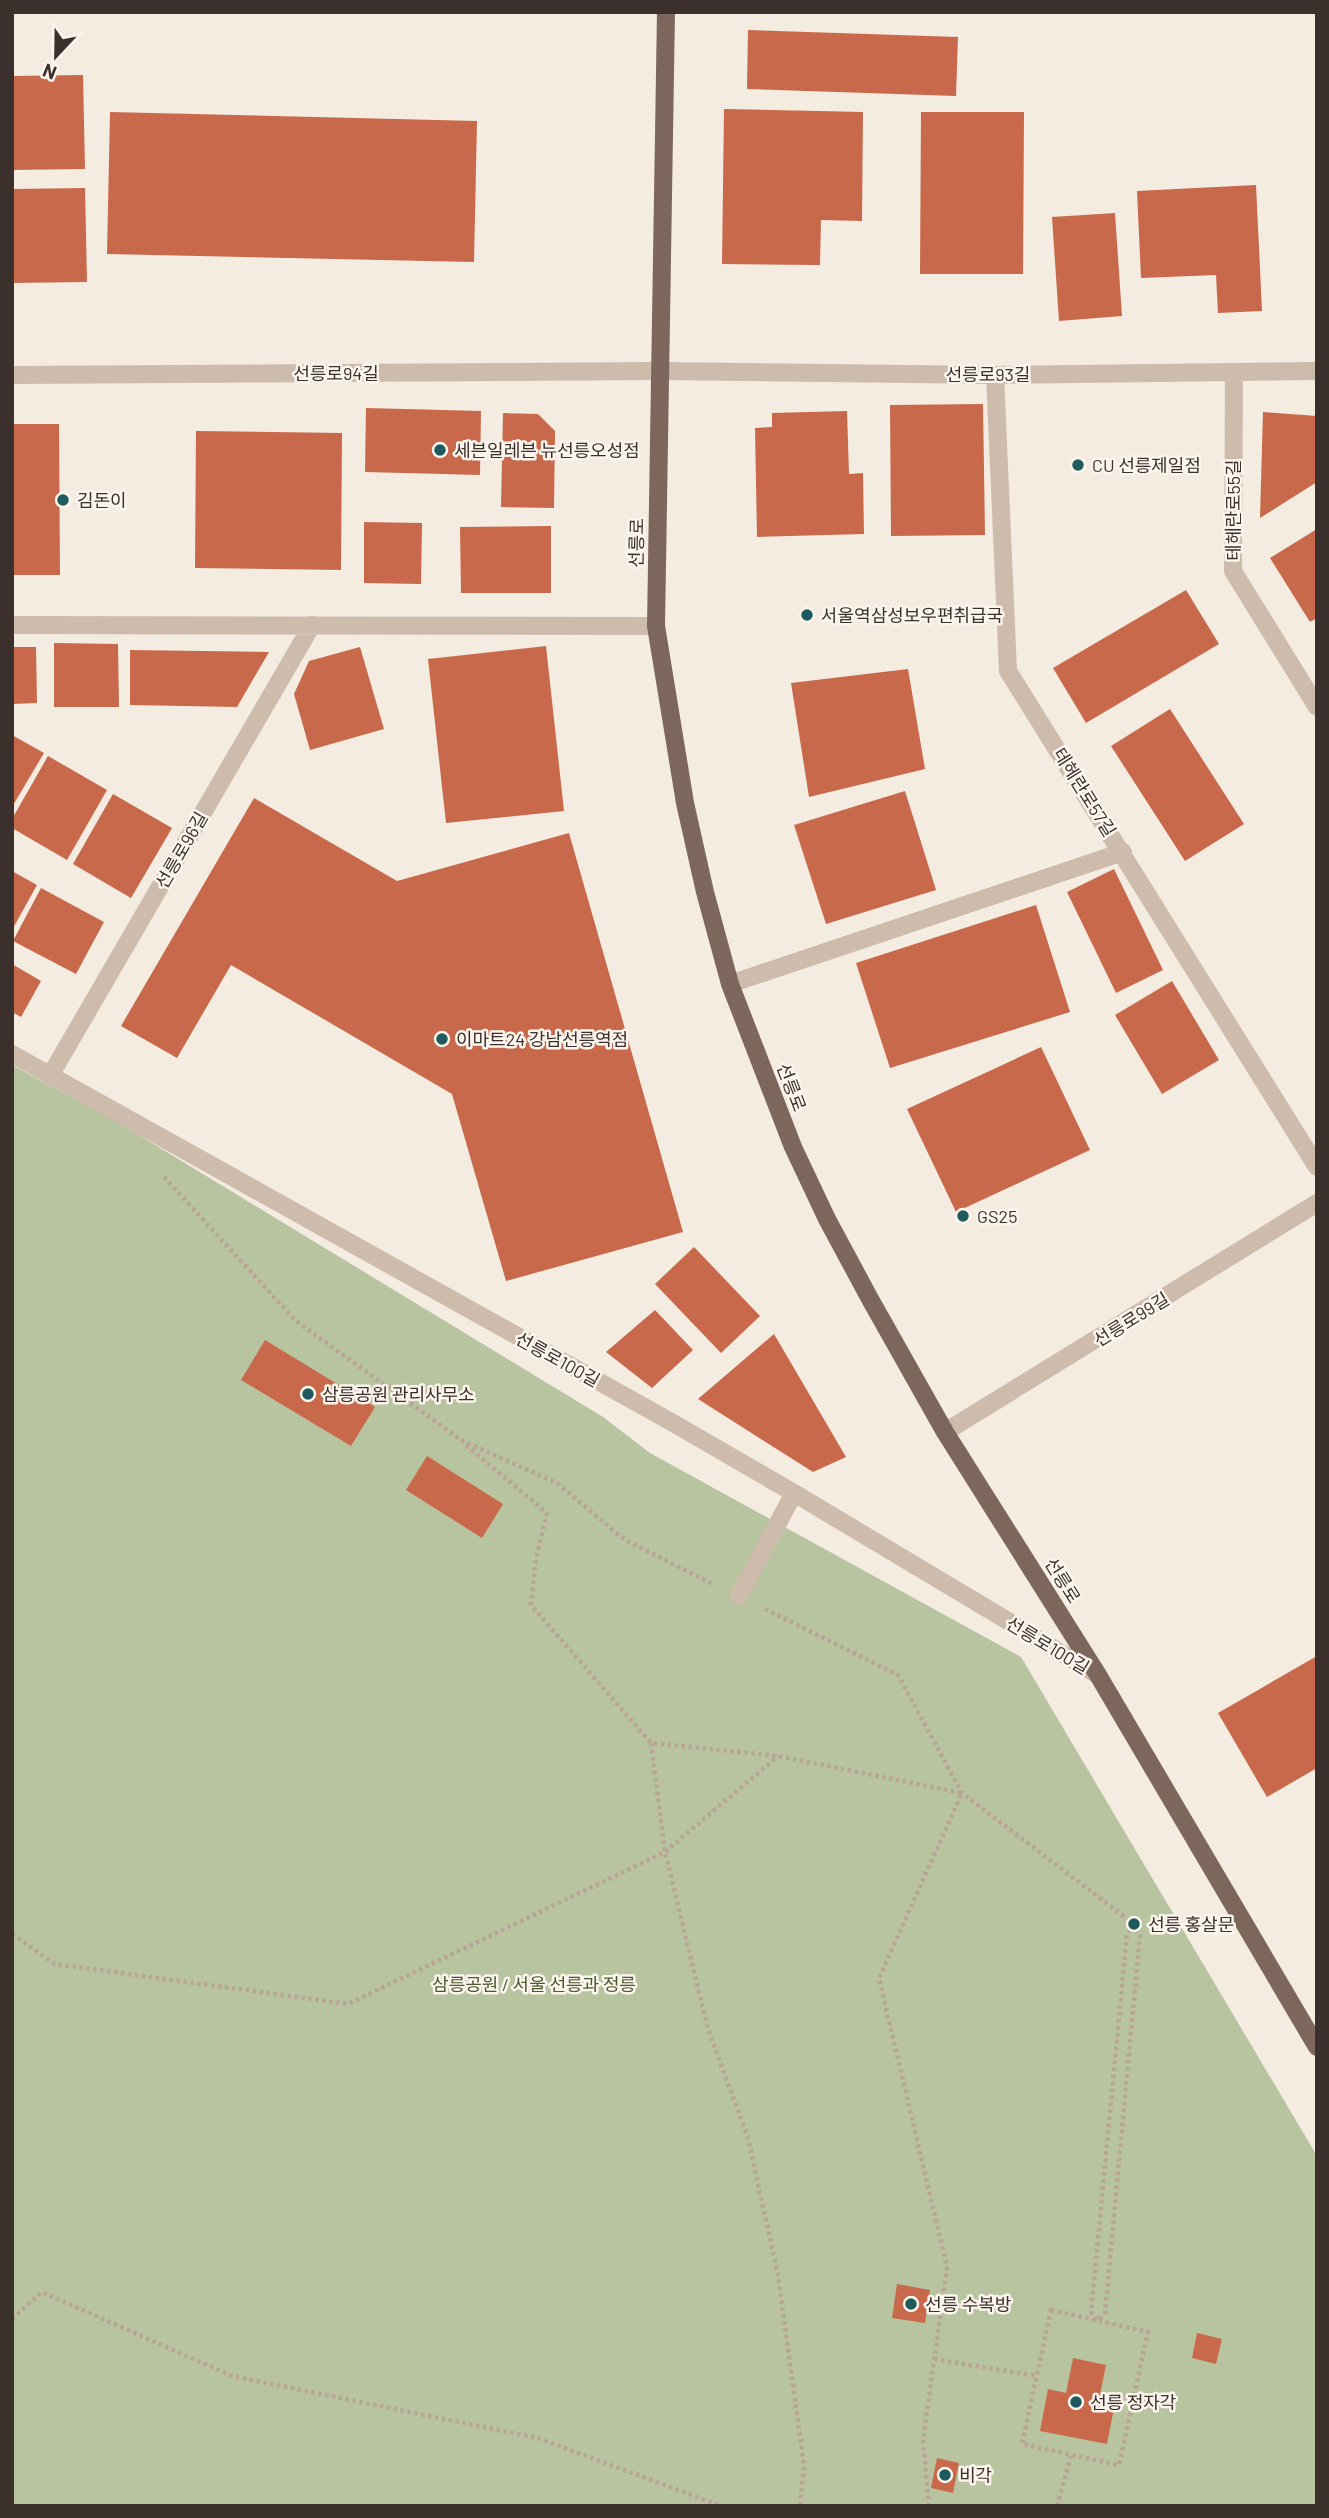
<svg xmlns="http://www.w3.org/2000/svg" width="1329" height="2518" font-family="Barlow,'Noto Sans KR',sans-serif">
  <rect width="100%" height="100%" fill="#f4ebe1"/>
  <!-- green -->
  <path fill="#b8c4a0" d="M12,1065L119,1123L603,1417L650,1453L1021,1657L1317,2156V2506H12Z"/>
  <!-- building -->
  <path fill="#c8694b" d="M748,30L958,37L956,96L747,89Z
    M83,75L85,169L12,170V76Z
    M724,109L863,112L862,221L821,220L820,265L722,264Z
    M110,112L477,121L474,262L107,254Z
    M921,112H1024L1023,274H920Z
    M1256,185L1262,311L1218,313L1216,275L1141,278L1137,191Z
    M85,188L87,282L12,283V189Z
    M1115,213L1122,316L1059,321L1052,217Z
    M983,404L985,535L891,536L890,405Z
    M366,408L481,411L480,475L365,472Z
    M847,411L849,474L863,473L864,534L757,537L755,428L772,427V413Z
    M1263,412L1317,416V482L1260,518Z
    M503,413L538,414L555,431L554,508L501,507Z
    M12,424H59L60,575H12Z
    M196,431L342,433L341,570L195,568Z
    M364,522L422,523L421,584L364,583Z
    M551,526V593H461L460,527Z
    M1317,529V618L1310,622L1270,558Z
    M1186,590L1219,644L1086,723L1053,668Z
    M54,643L118,644L119,707H54Z
    M546,646L564,811L446,823L428,659Z
    M12,647H36L37,703L12,704Z
    M360,647L384,729L310,750L294,694L309,661Z
    M130,650L269,652L237,707L130,705Z
    M908,669L925,769L809,797L791,683Z
    M1170,709L1244,824L1185,861L1111,746Z
    M12,735L44,753L12,807Z
    M48,756L107,790L67,860L12,828V819Z
    M905,791L936,890L826,924L794,825Z
    M113,794L172,828L131,898L73,864Z
    M254,798L397,881L569,833L683,1232L506,1281L452,1094L231,965L177,1058L121,1026Z
    M1114,869L1163,970L1116,993L1067,892Z
    M12,871L37,885L12,930Z
    M41,888L104,922L76,974L13,941Z
    M1036,905L1070,1012L890,1068L856,963Z
    M12,964L41,981L21,1017L12,1012Z
    M1172,981L1219,1060L1162,1094L1115,1015Z
    M1041,1047L1090,1150L956,1212L907,1109Z
    M694,1247L760,1316L721,1353L655,1284Z
    M655,1310L693,1350L652,1388L606,1352Z
    M774,1334L846,1457L813,1472L698,1399Z
    M265,1340L375,1407L351,1446L241,1380Z
    M427,1456L503,1504L482,1538L406,1490Z
    M1317,1656V1768L1267,1797L1218,1713Z
    M897,2284L930,2290L925,2323L892,2318Z
    M1197,2333L1222,2339L1216,2364L1192,2358Z
    M1073,2358L1106,2365L1099,2400L1115,2403L1107,2444L1040,2431L1048,2389L1066,2393Z
    M937,2458L959,2463L953,2493L931,2488Z"/>
  <g fill="none" stroke-linecap="round" stroke-linejoin="round">
    <!-- path -->
    <path stroke="#b9a596" stroke-width="4.5" stroke-dasharray="3.5 3.5" stroke-linecap="butt" d="M164,1177L296,1321L461,1440L557,1483L625,1540L713,1584
      M466,1445L547,1513L536,1559L531,1605L651,1743L778,1756L962,1793L879,1978L947,2267L923,2440L929,2506
      M765,1609L898,1675L962,1793L1134,1924L1140,1935L1105,2313L1098,2321L1091,2312L1127,1934L1134,1924
      M651,1743L665,1852L708,2029L748,2138L778,2275L804,2466L800,2506
      M12,1934L55,1964L348,2004L665,1852L778,1756
      M1051,2310L1148,2332L1119,2465L1022,2444Z
      M12,2319L42,2292L232,2376L538,2438L721,2506
      M934,2359L1037,2376
      M1057,2506L1071,2455"/>
    <!-- minor -->
    <path stroke="#cdbbac" stroke-width="18" d="M1234,373L1233,571L1317,707
      M12,375L660,371L995,375L1317,371
      M995,375L1008,671L1317,1167
      M12,625L656,626
      M730,984L1123,852
      M12,1054L666,1419L794,1493L1098,1675
      M50,1076L312,625
      M945,1432L1317,1203
      M739,1596L794,1493"/>
    <!-- major -->
    <path stroke="#7d675c" stroke-width="18" d="M666,12L656,626L685,803L705,892L730,984L793,1147L827,1219L870,1299L945,1432L1098,1675L1317,2047"/>
  </g>
  <!-- markers -->
  <g fill="#1f5a5e" stroke="#fbf5ee" stroke-width="2.5">
    <circle cx="440" cy="450" r="7"/>
    <circle cx="1078" cy="465" r="7"/>
    <circle cx="63" cy="500" r="7"/>
    <circle cx="807" cy="615" r="7"/>
    <circle cx="442" cy="1039" r="7"/>
    <circle cx="963" cy="1216" r="7"/>
    <circle cx="308" cy="1394" r="7"/>
    <circle cx="1134" cy="1924" r="7"/>
    <circle cx="911" cy="2304" r="7"/>
    <circle cx="1076" cy="2402" r="7"/>
    <circle cx="945" cy="2475" r="7"/>
  </g>
  <g text-anchor="middle" dominant-baseline="central" stroke-width="5" stroke-linejoin="round" paint-order="stroke">
    <!-- street labels -->
    <g font-size="18" fill="#3b302b" stroke="#fbf5ee">
      <text x="336" y="373">선릉로94길</text>
      <text x="988" y="374">선릉로93길</text>
      <text transform="translate(1233 510) rotate(-90)">테헤란로55길</text>
      <text transform="translate(636 543) rotate(-89)">선릉로</text>
      <text transform="translate(1085 792) rotate(58)">테헤란로57길</text>
      <text transform="translate(181 850) rotate(-60)">선릉로96길</text>
      <text transform="translate(792 1087) rotate(69)">선릉로</text>
      <text transform="translate(1131 1319) rotate(-32)">선릉로99길</text>
      <text transform="translate(558 1359) rotate(29)">선릉로100길</text>
      <text transform="translate(1063 1580) rotate(58)">선릉로</text>
      <text transform="translate(1048 1645) rotate(31)">선릉로100길</text>
    </g>
    <!-- poi labels -->
    <g font-size="18" fill="#3b302b" stroke="#fbf5ee" text-anchor="start">
      <text x="454" y="450">세븐일레븐 뉴선릉오성점</text>
      <text x="1092" y="465">CU 선릉제일점</text>
      <text x="77" y="500">김돈이</text>
      <text x="821" y="615">서울역삼성보우편취급국</text>
      <text x="456" y="1039">이마트24 강남선릉역점</text>
      <text x="977" y="1216">GS25</text>
      <text x="322" y="1394">삼릉공원 관리사무소</text>
      <text x="1148" y="1924">선릉 홍살문</text>
      <text x="925" y="2304">선릉 수복방</text>
      <text x="1090" y="2402">선릉 정자각</text>
      <text x="959" y="2475">비각</text>
    </g>
    <!-- park labels -->
    <g font-size="18" fill="#4a5a2e" stroke="#fbf5ee">
      <text x="534" y="1984">삼릉공원 / 서울 선릉과 정릉</text>
    </g>
  </g>
  <!-- border -->
  <rect width="1329" height="2518" fill="none" stroke="#3b302b" stroke-width="28"/>
  <!-- north arrow -->
  <g transform="translate(56 56) rotate(202)" stroke="#fbf5ee" stroke-width="5" paint-order="stroke">
  <path d="M0-5L12 26L0 18L-12 26Z" fill="#3b302b"/>
  <text y="-10" font-size="19" font-weight="bold" text-anchor="middle" fill="#3b302b">N</text>
  </g>
</svg>
